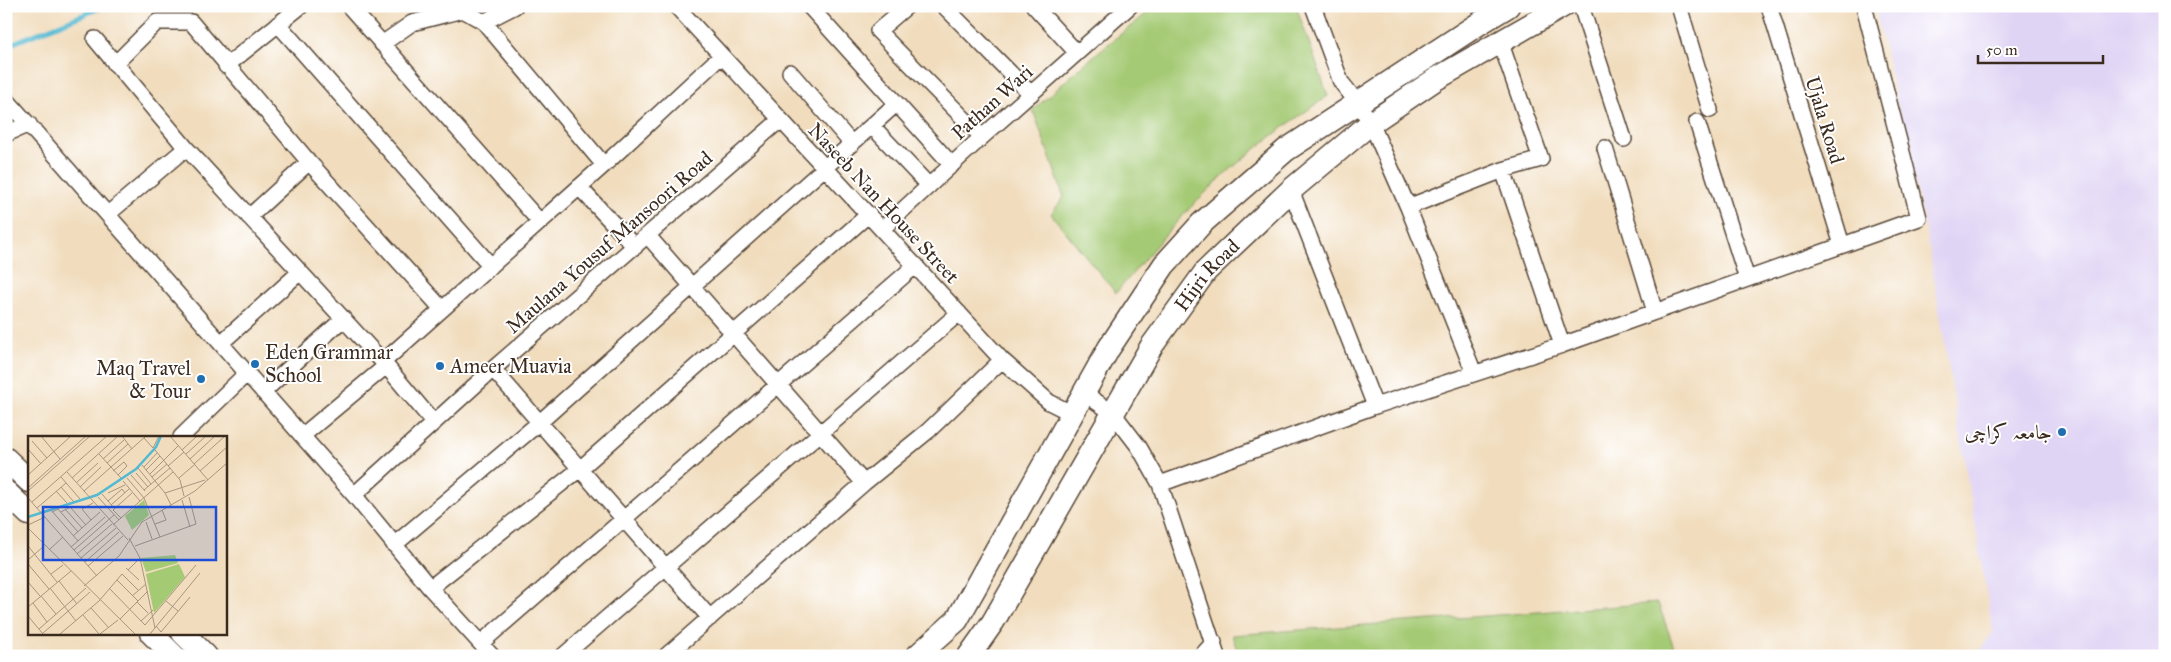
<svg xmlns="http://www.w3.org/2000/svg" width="2171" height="662" font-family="'IM FELL Great Primer',Amiri,serif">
  <rect width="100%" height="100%" fill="#fff"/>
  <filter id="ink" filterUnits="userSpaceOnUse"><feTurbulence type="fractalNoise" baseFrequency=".02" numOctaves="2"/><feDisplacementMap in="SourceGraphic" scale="10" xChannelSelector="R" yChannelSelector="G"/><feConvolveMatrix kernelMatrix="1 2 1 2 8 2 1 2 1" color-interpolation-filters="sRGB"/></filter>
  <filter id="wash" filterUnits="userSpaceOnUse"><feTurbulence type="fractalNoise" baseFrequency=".0096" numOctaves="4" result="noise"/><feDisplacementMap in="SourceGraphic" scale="20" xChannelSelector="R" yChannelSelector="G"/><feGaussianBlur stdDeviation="1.12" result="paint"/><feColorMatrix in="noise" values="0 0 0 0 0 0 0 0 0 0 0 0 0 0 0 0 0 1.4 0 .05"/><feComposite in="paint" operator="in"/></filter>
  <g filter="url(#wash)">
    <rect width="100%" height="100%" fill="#f1ddbe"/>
    <!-- built -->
    <path fill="#e0d4f4" d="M1875,6H2165V656H1975L1993,632L1926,231Z"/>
    <!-- green -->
    <path fill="#a5ca74" stroke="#707a49" d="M1156,6H1296L1328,96C1284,126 1240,158 1202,196C1171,226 1144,260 1116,293L1051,214L1064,197L1033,110L1097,53Z
      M1658,603L1677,656H1239L1232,635Z"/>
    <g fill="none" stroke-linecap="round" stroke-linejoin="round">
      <!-- stream -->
      <path stroke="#54bad2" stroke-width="5" d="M6,46L105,6"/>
    </g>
  </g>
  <g filter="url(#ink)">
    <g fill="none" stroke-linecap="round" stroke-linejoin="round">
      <defs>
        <path id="street" d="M349,6L540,222
          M515,6L484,22L604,165
          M676,6L1002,360L1049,402L1073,414
          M809,6L952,165
          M907,6L878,31L982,137
          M944,6L1031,94
          M1034,6L1077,53
          M1313,6L1341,82L1357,102L1371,123L1408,207L1474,373
          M1581,6L1624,139
          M1679,6L1710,110
          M1769,6L1842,245
          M278,24L491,266
          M95,39L186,148L383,362L434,423
          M382,44L412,23L463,10L484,22
          M115,64L157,22H191L309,162L442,309
          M226,66L301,6
          M790,72L852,144
          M6,99L354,495L430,588L492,656
          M1697,122L1747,279
          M872,126L929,186
          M6,134L29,124
          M1605,148L1655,312
          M1503,170L1562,345
          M579,187L635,247
          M1291,190L1375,406
          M1408,207L1503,170L1541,159L1500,41
          M108,214L186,148
          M249,217L309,162
          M882,229L982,137L1130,6
          M648,236L864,483
          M221,343L300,272
          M383,362L604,165L720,57
          M493,369L710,618
          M263,392L343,319
          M1085,394L1113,413L1139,447L1160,484L1217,656
          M302,436L386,366
          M181,437L247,373
          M1160,484L1375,406L1562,345L1919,218L1864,6
          M354,495L493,369L780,120
          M394,545L540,422L896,104
          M430,588L581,468L869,214
          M481,643L916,265
          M563,656L959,313
          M666,656L864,483L928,431L1002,360
          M1201,656L1214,642"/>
        <g id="secondary">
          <path d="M6,459L29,481"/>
          <path d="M6,492L29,514"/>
          <path d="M151,633L174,656"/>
          <path d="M183,633L206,656"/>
          <path d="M917,656L957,620L1109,348L1164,265L1202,223L1286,150L1480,23L1508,6"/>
          <path id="s1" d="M969,656L993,622L1151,347L1206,271L1291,190L1371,123L1436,79L1563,6"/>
        </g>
      </defs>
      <!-- street casing -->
      <use href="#street" stroke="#564536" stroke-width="18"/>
      <!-- secondary casing -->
      <use href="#secondary" stroke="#564536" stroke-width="25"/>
      <!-- street -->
      <use href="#street" stroke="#fff" stroke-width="15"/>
      <!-- secondary -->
      <use href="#secondary" stroke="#fff" stroke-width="22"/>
    </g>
  </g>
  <!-- markers -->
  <g fill="#1f6fb2" stroke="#fff" stroke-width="2">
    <circle cx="255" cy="364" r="5"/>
    <circle cx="440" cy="366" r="5"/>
    <circle cx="201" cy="379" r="5"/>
    <circle cx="2062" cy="432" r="5"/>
  </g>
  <g text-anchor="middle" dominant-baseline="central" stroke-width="4" stroke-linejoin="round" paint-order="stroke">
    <!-- street labels -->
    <g font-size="20" fill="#3b2a1e" stroke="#fff">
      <text transform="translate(992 102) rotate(-42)">Pathan Wari</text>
      <text transform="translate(1825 120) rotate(73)">Ujala Road</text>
      <text transform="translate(884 203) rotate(47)">Naseeb Nan House Street</text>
      <text transform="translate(609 242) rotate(-41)">Maulana Yousuf Mansoori Road</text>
      <text stroke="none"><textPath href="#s1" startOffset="450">Hijri Road</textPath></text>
    </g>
    <!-- poi labels -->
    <g font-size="20" fill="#3b2a1e" stroke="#fff" text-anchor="start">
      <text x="265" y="352">Eden Grammar<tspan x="265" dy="23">School</tspan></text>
      <text x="450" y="366">Ameer Muavia</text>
      <text x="191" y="368" text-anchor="end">Maq Travel<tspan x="191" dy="23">&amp; Tour</tspan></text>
      <text x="2052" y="432" text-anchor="end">جامعہ کراچی</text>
    </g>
  </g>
  <!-- overview -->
  <g transform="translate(28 436)">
    <rect width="199" height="199" fill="#f1ddbe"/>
    <path d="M116,64L121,79L104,94L97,80ZM147,119L150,127L118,136L113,122ZM151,128L157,141L126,177L118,138Z" fill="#a5ca74"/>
    <path fill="none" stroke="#54bad2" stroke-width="2.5" d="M0,81L69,59L108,33L128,11L133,0"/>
    <path fill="none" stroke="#a8957e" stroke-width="1" d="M13,0L32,23M94,0L104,13M142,0L180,44M116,2L125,12L131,0M4,5L19,22M0,13L13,28M127,14L152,44L156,60M154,14L169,0M71,18L93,42M158,18L178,0M75,23L96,4M162,23L187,0M79,27L100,8M166,28L197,0M114,29L137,57L143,69M140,30L156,16M116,31L129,17M110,32L123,48M118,34L132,20M85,35L96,26L99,30L90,39M172,35L199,11M39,36L100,104M108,37L120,51M122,38L150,10M0,39L43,0M103,39L117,55M33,41L52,63M124,41L139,28M44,42L90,0M99,42L116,62L132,101M151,42L166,29M95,45L112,65M48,47L70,27M33,51L46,66M52,51L73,31M0,52L58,0M116,54L142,32M0,55L62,0M28,55L39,67M56,55L118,0M80,57L97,49M137,57L177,44M74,58L86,72M70,61L91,84M0,62L69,140M154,64L162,91M80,65L94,53L97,57M4,66L79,0M83,69L101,53M9,72L38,47M37,73L54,92M23,74L50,105M24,76L30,73L50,96M33,76L42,71L58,89M93,82L85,74L104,57M63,84L54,73L65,67M118,86L124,103M127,88L138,84L134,74M0,89L17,81M85,89L145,36M0,92L107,198M45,100L72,76M101,102L112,122L127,192M0,110L29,146M107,110L168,88L161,61M43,111L77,81M21,114L35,101M46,114L86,79M49,118L84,88M53,122L88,92M0,124L16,110M57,126L91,96M0,128L21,153M60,130L95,100M98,132L111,144M100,134L112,122M23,138L35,129M89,144L110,165M31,145L49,168M0,146L12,160M56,150L91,120L114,86L167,55L199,27M22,152L48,185M81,152L117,189L168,129M13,160L28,178M104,160L118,148M138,165L150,175M109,166L120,177M5,167L19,186M0,171L43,135M63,172L80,191M55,179L71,198M0,180L15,198M92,183L120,155M113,185L125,174M128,190L133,196L162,161M11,193L58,152M14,198L62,156M32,198L71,165L94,138L110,154M72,198L90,184M122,198L172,137"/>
    <path fill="#1d4ed8" fill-opacity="0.15" stroke="#1d4ed8" stroke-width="2.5" d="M15,71H188V124H15Z"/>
    <rect width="199" height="199" fill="none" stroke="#3b2a1e" stroke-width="2.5"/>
  </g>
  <!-- margin -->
  <rect width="2171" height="662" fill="none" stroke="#fff" stroke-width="25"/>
  <!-- scale -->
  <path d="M1978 55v8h125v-8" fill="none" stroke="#3b2a1e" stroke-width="2.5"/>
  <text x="1986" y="55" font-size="15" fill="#3b2a1e" stroke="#ffffff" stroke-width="4" paint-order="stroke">50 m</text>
</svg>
